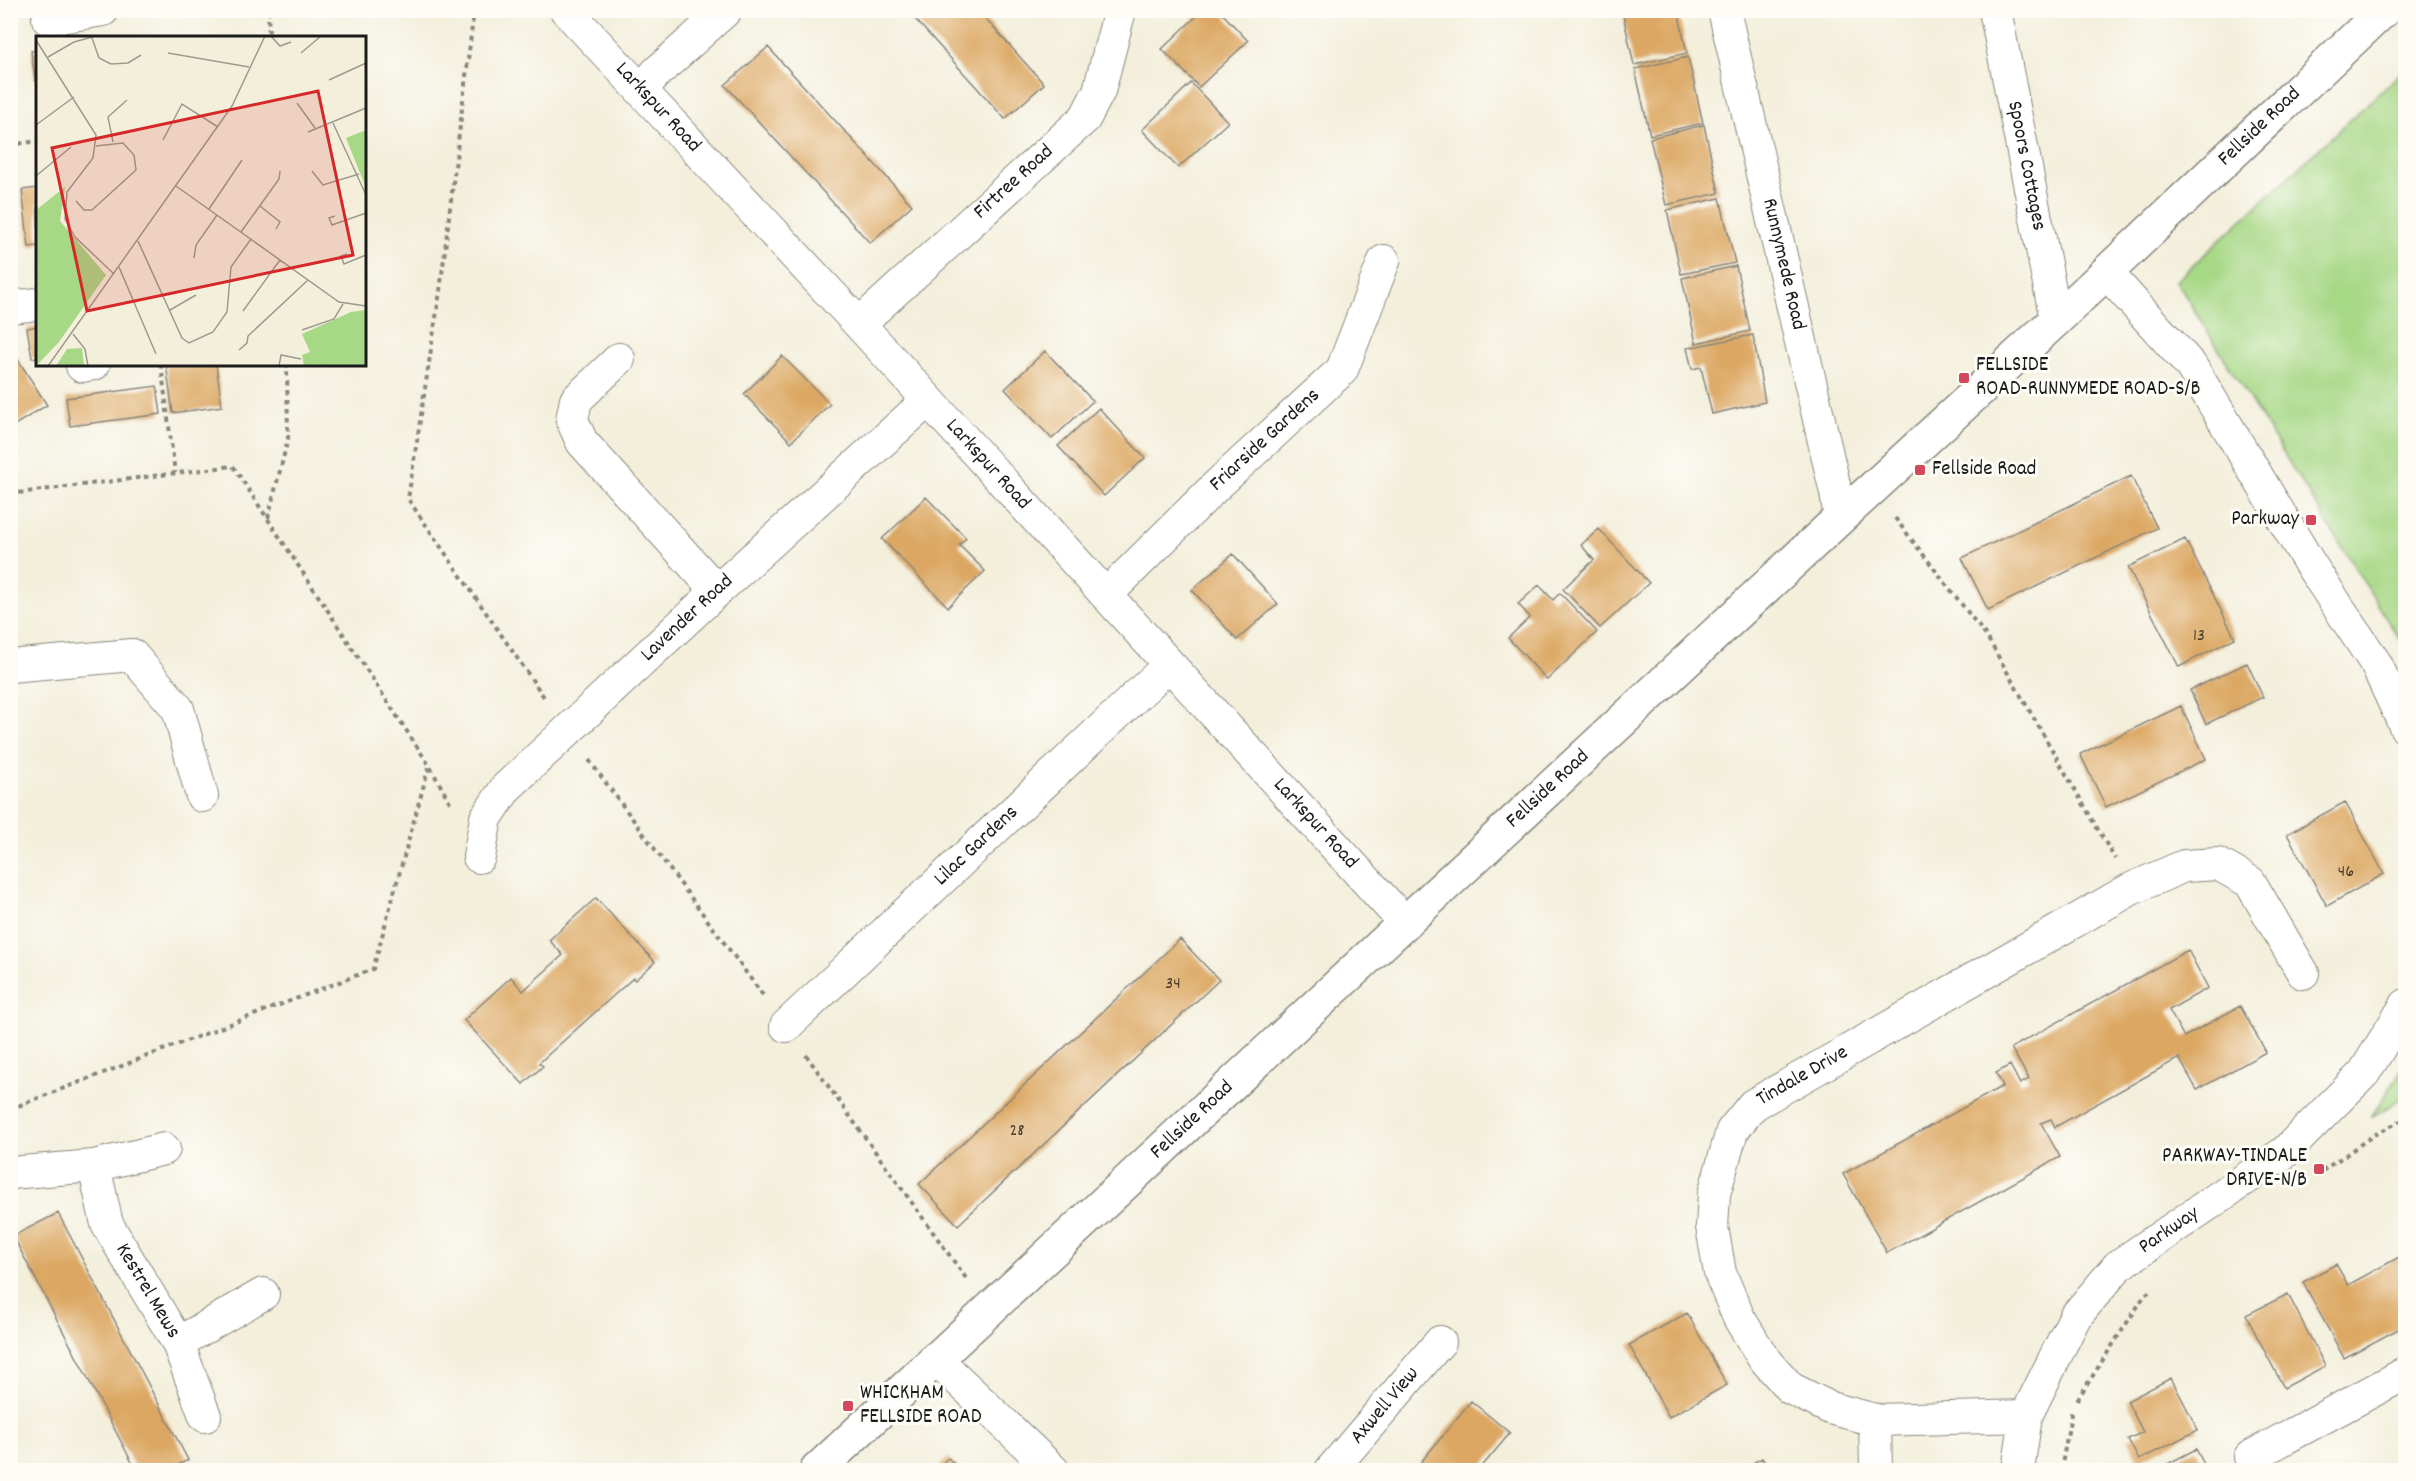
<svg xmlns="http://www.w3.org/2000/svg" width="2416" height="1481" font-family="Dekko,sans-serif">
  <rect width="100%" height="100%" fill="#fdfcf7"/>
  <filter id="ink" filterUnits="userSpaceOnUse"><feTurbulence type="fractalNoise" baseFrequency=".0167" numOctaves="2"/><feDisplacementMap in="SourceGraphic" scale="12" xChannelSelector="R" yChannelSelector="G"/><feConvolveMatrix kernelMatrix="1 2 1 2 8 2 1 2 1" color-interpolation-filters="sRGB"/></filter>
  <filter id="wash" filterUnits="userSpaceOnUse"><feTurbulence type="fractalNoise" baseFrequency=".008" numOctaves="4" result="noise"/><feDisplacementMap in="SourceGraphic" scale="24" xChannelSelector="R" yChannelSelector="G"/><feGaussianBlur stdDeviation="1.35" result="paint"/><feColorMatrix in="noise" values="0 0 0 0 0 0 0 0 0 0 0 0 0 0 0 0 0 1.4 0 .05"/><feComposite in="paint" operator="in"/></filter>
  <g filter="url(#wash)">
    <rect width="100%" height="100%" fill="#f3efdb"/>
    <!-- green -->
    <path fill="#a7d886" stroke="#627a51" stroke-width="1.5" d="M2405,69V648L2176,281Z
      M2405,1058V1097L2371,1117L2398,1076Z"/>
    <g id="blocks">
      <!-- building -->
      <path fill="#dca762" d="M907,10H978L1044,84L1005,119Z
        M1203,10H1219L1248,41L1199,87L1162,49Z
        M1622,10H1678L1687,53L1634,65Z
        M768,47L912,205L870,243L725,85Z
        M38,50V80H35L31,51Z
        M1688,57L1703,123L1650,135L1635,69Z
        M1191,83L1228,122L1178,168L1142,130Z
        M1704,125L1719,193L1666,205L1650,138Z
        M38,188V246L29,247L22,190Z
        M1720,198L1735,263L1681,274L1667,210Z
        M10,233L14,249L10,250Z
        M1736,266L1750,331L1696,343L1682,278Z
        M38,326V357L32,358L27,328Z
        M1753,335L1765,402L1712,414L1701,367L1692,369L1687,348Z
        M1045,351L1093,401L1052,439L1005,389Z
        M782,356L830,404L791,442L744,394Z
        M17,358L47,405L10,428V361Z
        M166,364H216L222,406L173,413Z
        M157,386L161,414L70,426L66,398Z
        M1099,408L1145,458L1104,496L1058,446Z
        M2131,476L2157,528L1988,610L1962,558Z
        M926,497L966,538L959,545L985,571L948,607L882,539Z
        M1599,529L1649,583L1600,628L1563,589L1594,560L1581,545Z
        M2185,539L2235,638L2179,667L2128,567Z
        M1233,554L1278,604L1237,640L1192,590Z
        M1539,585L1553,600L1560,593L1597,632L1547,680L1508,638L1530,617L1518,604Z
        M2247,663L2263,697L2206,724L2190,690Z
        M2181,706L2206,759L2106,807L2080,754Z
        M2345,802L2384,874L2327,906L2287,834Z
        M596,898L655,962L635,980L633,978L539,1063L543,1066L523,1084L464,1020L511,977L523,991L563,955L549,940Z
        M1180,939L1219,980L958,1225L919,1184Z
        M2188,950L2208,988L2169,1010L2184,1037L2240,1006L2266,1052L2197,1090L2179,1058L2055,1127L2051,1119L2041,1123L2060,1157L1887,1253L1843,1174L2003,1086L1996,1073L2010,1065L2020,1084L2029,1079L2011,1048Z
        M58,1213L188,1460L168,1470H136L13,1236Z
        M2401,1256L2406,1264V1325L2344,1358L2303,1282L2336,1264L2348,1285Z
        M2288,1294L2325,1366L2284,1388L2246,1315Z
        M1687,1313L1727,1385L1669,1417L1629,1345Z
        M2171,1378L2198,1430L2139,1460L2128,1439L2143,1432L2127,1401Z
        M1471,1401L1510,1433L1479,1470H1432L1421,1462Z
        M2196,1449L2207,1470H2156Z
        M948,1458L961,1470H935Z
        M1762,1458L1769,1470H1740Z"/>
    </g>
  </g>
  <g filter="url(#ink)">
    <use href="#blocks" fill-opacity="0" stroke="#88867c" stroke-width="1.5"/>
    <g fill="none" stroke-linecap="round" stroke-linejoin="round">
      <defs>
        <g id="minor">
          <path id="s1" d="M566,10L859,324L1405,923"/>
          <path id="s2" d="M1724,10L1836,493L1840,518"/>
          <path id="s3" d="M1995,10L2056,320"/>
          <path d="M48,19L103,10"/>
          <path d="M641,90L656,73L726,10"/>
          <path d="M2106,272L2191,366L2310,564L2376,664L2406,728"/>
          <path d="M10,307L38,304"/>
          <path id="s4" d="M859,324L1085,118L1099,91L1120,10"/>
          <path d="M619,359L576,400L572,420L582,442L717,591"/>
          <path d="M82,366L94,364"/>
          <path id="s5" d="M1106,595L1216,486L1342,370L1384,261"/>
          <path d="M10,666L132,655L178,709L202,796"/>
          <path id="s6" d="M479,857L486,818L506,788L717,591L927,401"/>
          <path id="s7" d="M786,1026L1169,665"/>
          <path id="s8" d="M94,1166L107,1224L178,1343L205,1416"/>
          <path d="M10,1173L94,1166L164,1149"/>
          <path d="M178,1343L263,1294"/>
          <path d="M935,1358L1053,1470"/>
          <path id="s9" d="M2026,1416L1875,1420L1830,1408L1790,1388L1762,1356L1739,1318L1720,1273L1712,1227L1714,1194L1732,1131L1753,1105L2131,889L2184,866L2218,864L2250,882L2303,973"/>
          <path d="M1875,1420L1876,1470"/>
          <path d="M2250,1457L2406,1373"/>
          <path id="s10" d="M1331,1470L1440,1342"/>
          <path id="s11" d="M2018,1470L2026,1416L2075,1317L2118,1266L2285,1152L2364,1073L2406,1005"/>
        </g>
        <g id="tertiary">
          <path id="s12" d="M817,1470L1840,518L2056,320L2384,10"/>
        </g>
      </defs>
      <!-- minor casing -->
      <use href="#minor" stroke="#88867c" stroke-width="34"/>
      <!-- tertiary casing -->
      <use href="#tertiary" stroke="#88867c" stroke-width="36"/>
      <!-- path -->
      <path stroke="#88867c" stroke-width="4" stroke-dasharray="4.5 4.5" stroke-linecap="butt" d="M268,10L269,38
        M474,10L440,291L408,499L546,700
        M10,145L38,141
        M161,364L175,473
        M10,494L233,466L429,765L452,806
        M268,518L288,439L287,364
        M1895,518L1987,637L2115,859
        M589,760L765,998
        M806,1055L968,1281
        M10,1109L373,969L429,766
        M2315,1176L2374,1135L2406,1118
        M2077,1400L2145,1295L2149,1292
        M2061,1470L2072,1409"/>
      <!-- minor -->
      <use href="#minor" stroke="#fff" stroke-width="32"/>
      <!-- tertiary -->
      <use href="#tertiary" stroke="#fff" stroke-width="33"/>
    </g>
  </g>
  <!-- markers -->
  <g fill="#d1495b" stroke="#fdfcf7" stroke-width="2">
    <rect x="1958" y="372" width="12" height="12" rx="3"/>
    <rect x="1914" y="464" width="12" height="12" rx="3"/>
    <rect x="2305" y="514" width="12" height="12" rx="3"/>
    <rect x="2313" y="1163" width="12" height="12" rx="3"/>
    <rect x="842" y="1400" width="12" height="12" rx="3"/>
  </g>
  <g text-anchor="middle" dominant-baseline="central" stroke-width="6" stroke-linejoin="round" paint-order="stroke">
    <!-- number labels -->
    <g font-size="18" fill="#4c3f2e">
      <text x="2199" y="636">13</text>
      <text x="2346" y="872">46</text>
      <text x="1173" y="984">34</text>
      <text x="1017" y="1131">28</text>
    </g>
    <!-- street labels -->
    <g font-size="21" fill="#1c1c1c" stroke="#fdfcf7">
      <text stroke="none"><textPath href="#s1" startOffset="134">Larkspur Road</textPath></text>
      <text stroke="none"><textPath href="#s12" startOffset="1971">Fellside Road</textPath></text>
      <text stroke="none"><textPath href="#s3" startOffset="159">Spoors Cottages</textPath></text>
      <text stroke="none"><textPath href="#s4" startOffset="210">Firtree Road</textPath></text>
      <text stroke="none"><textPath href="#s2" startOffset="261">Runnymede Road</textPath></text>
      <text stroke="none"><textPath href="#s5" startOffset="222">Friarside Gardens</textPath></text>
      <text stroke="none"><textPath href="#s1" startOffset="620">Larkspur Road</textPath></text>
      <text stroke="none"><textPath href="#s6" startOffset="324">Lavender Road</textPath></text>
      <text stroke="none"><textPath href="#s12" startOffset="999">Fellside Road</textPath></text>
      <text stroke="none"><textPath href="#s1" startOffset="1106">Larkspur Road</textPath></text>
      <text stroke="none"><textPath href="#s7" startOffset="262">Lilac Gardens</textPath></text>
      <text stroke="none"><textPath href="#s9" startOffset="614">Tindale Drive</textPath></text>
      <text stroke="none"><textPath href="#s12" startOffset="513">Fellside Road</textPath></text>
      <text stroke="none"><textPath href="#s11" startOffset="294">Parkway</textPath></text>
      <text stroke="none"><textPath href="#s8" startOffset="138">Kestrel Mews</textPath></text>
      <text stroke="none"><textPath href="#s10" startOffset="84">Axwell View</textPath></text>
    </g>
    <!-- poi labels -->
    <g font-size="21" fill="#1c1c1c" stroke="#fdfcf7" text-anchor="start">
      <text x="1976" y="366">FELLSIDE<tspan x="1976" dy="24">ROAD-RUNNYMEDE ROAD-S/B</tspan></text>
      <text x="1932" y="470">Fellside Road</text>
      <text x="2299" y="520" text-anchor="end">Parkway</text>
      <text x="2307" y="1157" text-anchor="end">PARKWAY-TINDALE<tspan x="2307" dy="24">DRIVE-N/B</tspan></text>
      <text x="860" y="1394">WHICKHAM<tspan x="860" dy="24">FELLSIDE ROAD</tspan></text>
    </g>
  </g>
  <!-- overview -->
  <g transform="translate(36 36)">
    <rect width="330" height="330" fill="#f3efdb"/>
    <path d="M330,94V152L310,102ZM29,151L24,185L70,239L23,306L0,330V174ZM330,274V330H268L266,319L274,316L266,298L315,276ZM46,312L48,330H20L31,313Z" fill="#a7d886"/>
    <path fill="none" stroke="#9d9b8f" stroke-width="1.5" d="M235,0L244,10L255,6M56,2L63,22L75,28L92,27L105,19M0,4L60,99L57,122L31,156L29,183L39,201L78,238M132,17L213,31M265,17L285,0M12,21L38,6L60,0M293,44L330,27M261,67L279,92M297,87L330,159M0,89L38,61M272,96L330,72M127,104L146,68L182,91M77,106L72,81L91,64M276,135L287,149L323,138M0,140L35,111M140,150L303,266L330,270M40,165L48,174H56L100,134L98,119L87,107L60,110M224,170L244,186L240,193M173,173L206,124M299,180L293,182L296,189L330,177M205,196L243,143L244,135M102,205L146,302L153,307L177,296L191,276L195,231L215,203M311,218L305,220L308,228L330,219M158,222L160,209L181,179M83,231L120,318M134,274L160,259M207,275L244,224M266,294L298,283L307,268M37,298L49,313L52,330M203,314L211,307L212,300L272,244M12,330L196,70L229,0M243,330L245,319L265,323"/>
    <path fill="#d62828" fill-opacity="0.15" stroke="#d62828" stroke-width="3" d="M282,55L317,219L51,275L16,112Z"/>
    <rect width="330" height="330" fill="none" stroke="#1c1c1c" stroke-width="3"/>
  </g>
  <!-- margin -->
  <rect width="2416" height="1481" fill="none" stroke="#fdfcf7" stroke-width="36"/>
</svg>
